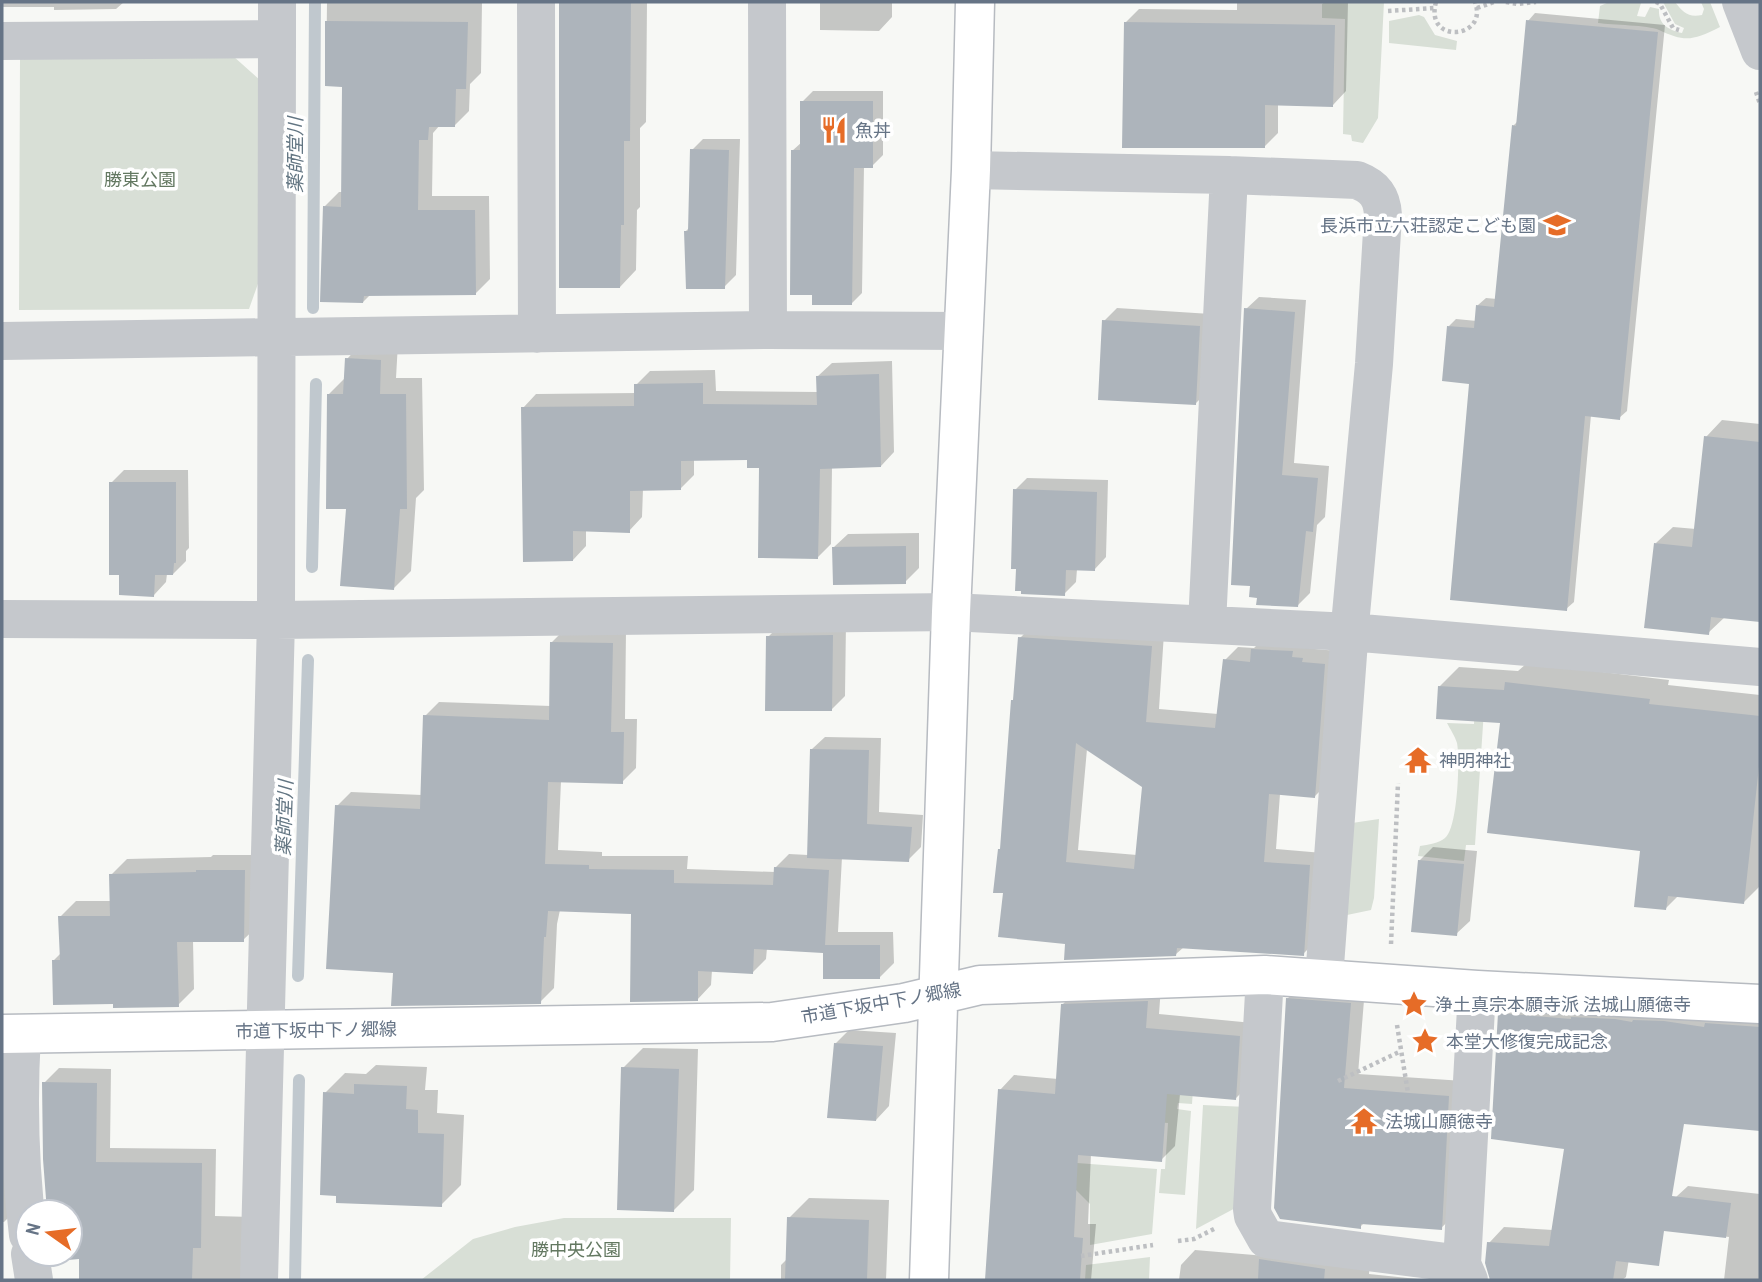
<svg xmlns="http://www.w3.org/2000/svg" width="1762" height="1282" font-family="'Archivo Narrow','Noto Sans JP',sans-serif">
  <rect width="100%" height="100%" fill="#f7f8f5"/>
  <!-- green -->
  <path fill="#d8dfd6" d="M1325,2H1384L1378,118L1363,143L1352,141L1351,135L1343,134L1345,19L1322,18V4Z
    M1609,2L1641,3L1637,16L1645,17L1650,7L1659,9C1658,24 1668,30 1682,33L1684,28L1675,24L1663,2H1675C1683,12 1688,18 1702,15L1704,9L1701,2H1710L1720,27C1692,41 1685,42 1659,30C1648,25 1612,25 1598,23L1600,6Z
    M1419,15L1424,17L1435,35L1457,41L1456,50L1389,43V21Z
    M233,56L261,81L260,278L249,309L19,310L20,58Z
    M1485,695L1475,845H1466L1464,861L1418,856L1420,846C1428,845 1439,843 1445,838C1458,828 1460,758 1457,743C1455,736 1450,729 1447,723L1474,724L1475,697Z
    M1379,819L1374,898L1371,910L1347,915L1352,823Z
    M1196,1043L1192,1104L1178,1103L1177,1109L1191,1111L1185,1195L1159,1193L1161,1169H1165L1168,1123L1090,1117Z
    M1203,1105L1247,1107L1241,1205L1196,1229Z
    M1077,1163L1157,1169L1152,1234L1090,1245V1204L1074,1188Z
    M564,1218H731L730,1280H421L473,1239L515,1227Z
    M1150,1257L1149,1280H1085L1086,1265Z"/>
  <!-- shadow -->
  <path fill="#0003" fill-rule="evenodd" d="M2,2H124L116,9L54,10V7H2Z
    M327,2H482L481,73L470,84L469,111L454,126L440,125L433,133L432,196H489L490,279L475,294L370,295L363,302L324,207L339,192H343L344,85H326Z
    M559,2H647L646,122L640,128V207L637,210L636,270L620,287L560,286Z
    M820,2H892V17L879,31L820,30Z
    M1237,2H1348L1346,91L1333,105L1278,103V133L1265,146L1126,22L1139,9L1237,10Z
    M1535,13L1665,25L1627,411L1619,418L1591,415L1574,602L1566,609L1449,326L1456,319L1477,321L1478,305L1486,298L1497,299L1513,126L1518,121L1528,21Z
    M813,91H883V155L872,166H864L862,293L851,304L792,151L802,142V102Z
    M703,139H740L736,275L724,287L686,231L690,227L692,150Z
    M1259,297L1306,300L1294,463L1329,466L1325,517L1317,525L1310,593L1297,606L1259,596L1252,584L1246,309Z
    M1117,308L1211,314L1208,391L1195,404L1104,321Z
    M364,341L398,343L396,378H422L424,490L416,498L411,571L394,588L347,507L329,394L346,377L347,359Z
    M892,361L894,452L881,466L832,467L831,544L818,557L761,466L749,458L694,459V475L680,489H643L642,517L629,531L586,530V546L573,560L523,408L536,394L636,393V385L650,371L715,370L716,391L819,392L818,376L832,363Z
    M1722,420L1760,424V620L1726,616L1708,633L1656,543L1673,527L1696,529L1706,437Z
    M124,470H188L189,548L186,551V561L173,574H167L166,582L154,595L121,574L111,483Z
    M1027,478L1108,480L1106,557L1094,570L1077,569L1076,582L1064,594L1015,490Z
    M919,533V568L905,582L834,547L848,534Z
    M846,622L845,696L831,710L768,637L782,623Z
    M1033,625L1164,633L1159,709L1218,714L1225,660L1238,647L1254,648L1266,636L1315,649L1338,651L1328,783L1315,796L1280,794L1276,849L1323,853L1316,941L1303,954L1184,947L1176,954L1066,943L1004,892L1002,847L1020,638ZM1087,749L1143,787L1137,855L1078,850Z
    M565,629L626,630L625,719H637L636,768L622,782L561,781L558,850L602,852V856H688L687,869L775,872V868L789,854L808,855L812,749L825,737L881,738L879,812L923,815L921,847L908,860L842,857L838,932H893L894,963L880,977L824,952L767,948L766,959L752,973L712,970L711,985L697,1000L633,913L560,910L557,924L554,988L540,1002L395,971L337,806L351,792L422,795L425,716L439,702L551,706V643Z
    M1527,663L1669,680L1668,685L1760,695V886L1744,902L1679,895L1665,909L1642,850L1502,722L1439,687L1459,667L1518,671Z
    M1433,847L1477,851L1470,921L1456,934L1419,861Z
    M213,855H260L259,925L243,940H193L194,989L178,1005L115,1003L54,960L61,953L60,917L76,901H112L111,875L127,859L211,857Z
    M1303,984L1365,988L1358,1074L1464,1081L1457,1213L1441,1228L1365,1222L1360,1227L1287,999Z
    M1161,987L1159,1014L1253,1023L1250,1084L1235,1099L1180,1094L1175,1146L1161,1160L1091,1154L1088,1224H1096L1091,1280H987L1000,1090L1014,1075L1058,1079L1062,1005L1077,990Z
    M1515,998L1760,1011V1130L1677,1122L1659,1078L1626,1277L1622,1280H1492L1487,1263L1489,1243L1504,1227L1553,1230L1566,1147L1499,1014Z
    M849,1030L896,1033L889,1106L876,1120L835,1044Z
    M643,1048L698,1049L694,1190L674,1210L623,1068Z
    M376,1065L427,1067L425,1090H438L437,1113L464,1115L461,1185L441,1205L325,1093L345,1073L366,1074Z
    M59,1068L111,1069L110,1148L216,1149L215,1216L252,1217V1280H80V1258H70V1212H50L44,1083Z
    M2,1114L21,1205L4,1222H2Z
    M1688,1186L1760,1194V1280H1724L1729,1237L1676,1230V1197Z
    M809,1198L889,1200L886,1280H781V1265L788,1258L789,1218Z
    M1195,1250L1266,1256L1370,1259L1369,1274L1427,1280H1179L1181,1265Z"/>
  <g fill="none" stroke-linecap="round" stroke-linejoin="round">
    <!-- stream -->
    <path stroke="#c0c8ce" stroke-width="12" d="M313,308L315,2
      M312,567L316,384
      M298,976L308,660
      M295,1280L299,1080"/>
  </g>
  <!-- building -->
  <path fill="#adb4bb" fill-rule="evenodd" d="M559,2H631L630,141H624V225H621L620,288H559Z
    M1526,20L1658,32L1620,420L1585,416L1567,611L1450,600L1469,384L1442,381L1447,326L1474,328L1476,305L1494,307L1512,125L1516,126Z
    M325,21L468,22L466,89H456L455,127H429L428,140H419L418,210H475L476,295L364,296L363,303L320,302L323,206L341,207L342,87L325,86Z
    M1124,22L1335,25L1333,107L1265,105V148H1122Z
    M800,101H873V168H854L852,305H812V295H790L791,150H800Z
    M690,149L729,150L725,289H686L684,231H688Z
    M1244,308L1295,312L1282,475L1318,478L1313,532L1306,531L1298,607L1256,605L1257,598L1249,597L1250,586L1231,585Z
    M1102,320L1200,326L1196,405L1098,400Z
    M345,358L381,360L380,394H406L407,509H400L394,590L340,586L346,509H326L327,394H343Z
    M879,374L881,467L820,469L818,559L758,558L759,468H747V460L681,461V490L630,491V533L573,531V561L523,562L521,407L634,406V384L703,383V404L817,405L816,376Z
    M1704,436L1760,442V622L1711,617L1709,635L1644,628L1654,543L1692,547Z
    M109,482H176V563H174L173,575H155L154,597L119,595V575H109Z
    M1013,489L1097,492L1095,571L1066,570L1065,596L1021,594V591H1015L1016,569H1011Z
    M906,546V584L833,585L832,547Z
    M833,635L832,711H765L766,636Z
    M1018,637L1152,646L1146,722L1215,728L1223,659L1250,662L1251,649L1293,651L1292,657L1303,658L1302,662L1325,664L1315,798L1269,794L1264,862L1310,865L1304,956L1177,948L1176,956L1064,960L1065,944L998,937L1003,893H993L998,849H1000L1011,700H1013ZM1076,743L1142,787L1134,869L1066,862Z
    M550,642L613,643L611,732H624L623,784L548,782L545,864L589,865V869L674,870V883L773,885L774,867L829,870L825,945H880V979H823V953L754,949L753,974L698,971V1001L630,1002L631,914L548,911L546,937H544L541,1004L391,1006L393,973L326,969L335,805L420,809L423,715L549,720Z
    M1505,682L1650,699L1649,704L1760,716V757L1744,904L1668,896L1666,910L1634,907L1640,851L1487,833L1500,723L1436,719L1438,686L1504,690Z
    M810,749L869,750L867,824L912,827L909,862L807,858Z
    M1418,860L1464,864L1457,936L1411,932Z
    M196,870H245L244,942H177L179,1007L113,1008V1004L53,1005L52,960H60L58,916H110L109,874L196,872Z
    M1286,998L1351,1003L1344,1088L1449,1096L1442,1230L1361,1224V1229L1280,1219L1274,1208Z
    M1148,1001L1146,1028L1240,1036L1236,1100L1167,1094L1162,1162L1078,1155L1074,1237L1083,1238L1080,1280H985L998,1089L1055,1094L1061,1004Z
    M1498,1013L1571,1019V1017L1615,1019L1632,1022L1633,1020L1664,1021L1704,1027L1705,1023L1760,1027V1131L1684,1124L1672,1196L1731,1203L1726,1238L1664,1231L1659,1266L1616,1261L1613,1280H1490L1485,1263L1487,1242L1549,1246L1564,1149L1491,1139Z
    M834,1043L883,1046L876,1121L827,1118Z
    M621,1067L679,1069L674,1212L617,1210Z
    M42,1082L97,1083L96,1162L202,1163L201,1248H193L192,1280H79V1259L68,1260V1254H70V1212H47L43,1159Z
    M354,1084L407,1086L406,1109L418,1110V1133L444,1134L442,1207L336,1203V1196L320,1195L323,1092L354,1094Z
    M787,1217L869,1220L867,1280H785Z
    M1259,1259L1325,1269L1324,1280H1258Z"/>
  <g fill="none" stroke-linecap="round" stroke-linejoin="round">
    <defs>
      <path id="secondary" d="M2,1034L772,1022L904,1003L980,985L1265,975L1477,990L1760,1004
        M929,1280L951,612L971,170L975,2"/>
    </defs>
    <!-- secondary casing -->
    <use href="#secondary" stroke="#b7bbc1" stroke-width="41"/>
    <!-- path -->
    <path stroke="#bdbfc2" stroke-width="4.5" stroke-dasharray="3.5 3.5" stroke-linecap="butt" d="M1436,2C1424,45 1489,39 1475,2
      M1506,2L1517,4L1536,2
      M1656,2L1660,4L1673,28L1679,30
      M1477,8L1494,2
      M1388,11L1435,8
      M1756,92L1760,104
      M1391,944L1398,783
      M1397,1025L1408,1093
      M1338,1081L1401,1051
      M1178,1241L1194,1239L1216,1228
      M1081,1256L1153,1245"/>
    <!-- street -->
    <path stroke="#c5c8cc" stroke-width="38" d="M536,2L537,334
      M767,2L768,330
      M1741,2L1760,51
      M2,41L277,39V2
      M971,170L1229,175L1357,180C1375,187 1382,197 1383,215L1374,364L1351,614L1324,979
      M2,341L768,330L964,331
      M2,619L276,620L951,612L1350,632L1760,667
      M1207,624L1229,175
      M1265,975L1252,1209L1253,1216L1266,1239L1462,1264L1469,1280
      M22,1034C18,1101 20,1169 28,1235
      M30,1254L34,1280
      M1462,1264L1477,990
      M259,1280L276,620L277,39"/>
    <!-- secondary -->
    <use href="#secondary" stroke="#fff" stroke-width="38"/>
  </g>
  <!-- icons -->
  <defs>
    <symbol id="restaurant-bare" viewBox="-9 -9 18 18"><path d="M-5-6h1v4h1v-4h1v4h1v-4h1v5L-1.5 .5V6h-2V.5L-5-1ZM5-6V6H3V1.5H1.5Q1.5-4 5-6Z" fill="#e66c27" stroke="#fff" stroke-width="2.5" paint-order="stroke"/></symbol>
    <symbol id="school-bare" viewBox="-9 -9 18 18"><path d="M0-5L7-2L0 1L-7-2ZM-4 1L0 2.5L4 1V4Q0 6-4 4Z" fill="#e66c27" stroke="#fff" stroke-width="2.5" paint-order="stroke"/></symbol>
    <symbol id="temple-bare" viewBox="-9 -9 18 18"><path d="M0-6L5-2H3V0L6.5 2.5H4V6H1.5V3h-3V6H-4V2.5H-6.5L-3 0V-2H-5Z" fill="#e66c27" stroke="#fff" stroke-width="2.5" paint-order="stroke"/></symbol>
    <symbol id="sight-bare" viewBox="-9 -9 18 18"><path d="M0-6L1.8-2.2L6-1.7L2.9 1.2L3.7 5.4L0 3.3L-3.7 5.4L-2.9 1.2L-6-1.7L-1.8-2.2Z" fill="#e66c27" stroke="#fff" stroke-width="2.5" paint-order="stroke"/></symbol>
  </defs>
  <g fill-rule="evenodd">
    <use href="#restaurant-bare" x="815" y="111" width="38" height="38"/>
    <use href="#school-bare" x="1538" y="206" width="38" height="38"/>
    <use href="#temple-bare" x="1399" y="741" width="38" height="38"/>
    <use href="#sight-bare" x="1395" y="985" width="38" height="38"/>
    <use href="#sight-bare" x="1406" y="1022" width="38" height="38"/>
    <use href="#temple-bare" x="1345" y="1102" width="38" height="38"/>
  </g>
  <g text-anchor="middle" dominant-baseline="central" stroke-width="7" stroke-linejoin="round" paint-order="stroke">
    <!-- poi labels -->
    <g font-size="18" fill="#667486" stroke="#fff" text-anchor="start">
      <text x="855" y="130">魚丼</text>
      <text x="1536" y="225" text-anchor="end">長浜市立六荘認定こども園</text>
      <text x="1439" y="760">神明神社</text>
      <text x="1435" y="1004">浄土真宗本願寺派 法城山願徳寺</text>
      <text x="1446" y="1041">本堂大修復完成記念</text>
      <text x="1385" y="1121">法城山願徳寺</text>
    </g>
    <!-- park labels -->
    <g font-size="18" fill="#637861" stroke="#fff">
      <text x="140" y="179">勝東公園</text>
      <text x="576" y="1249">勝中央公園</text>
    </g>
    <!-- street labels -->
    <g font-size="18" fill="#667486" stroke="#fff">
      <text transform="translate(881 1003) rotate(-10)">市道下坂中下ノ郷線</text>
      <text transform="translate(316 1030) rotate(-1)">市道下坂中下ノ郷線</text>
    </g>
    <!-- water labels -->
    <g font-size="19" font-style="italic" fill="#627582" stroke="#fff">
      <text transform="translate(295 155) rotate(-90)">薬師堂川</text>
      <text transform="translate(284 818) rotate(-88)">薬師堂川</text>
    </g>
  </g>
  <!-- border -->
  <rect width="1762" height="1282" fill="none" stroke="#667486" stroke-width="7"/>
  <!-- north arrow -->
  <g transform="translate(49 1233) rotate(284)"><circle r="33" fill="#ffffff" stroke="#c2c7cf" stroke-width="2"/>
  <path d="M0-5L12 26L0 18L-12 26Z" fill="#e66c27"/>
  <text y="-10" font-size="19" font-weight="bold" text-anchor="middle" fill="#667486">N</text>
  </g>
</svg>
